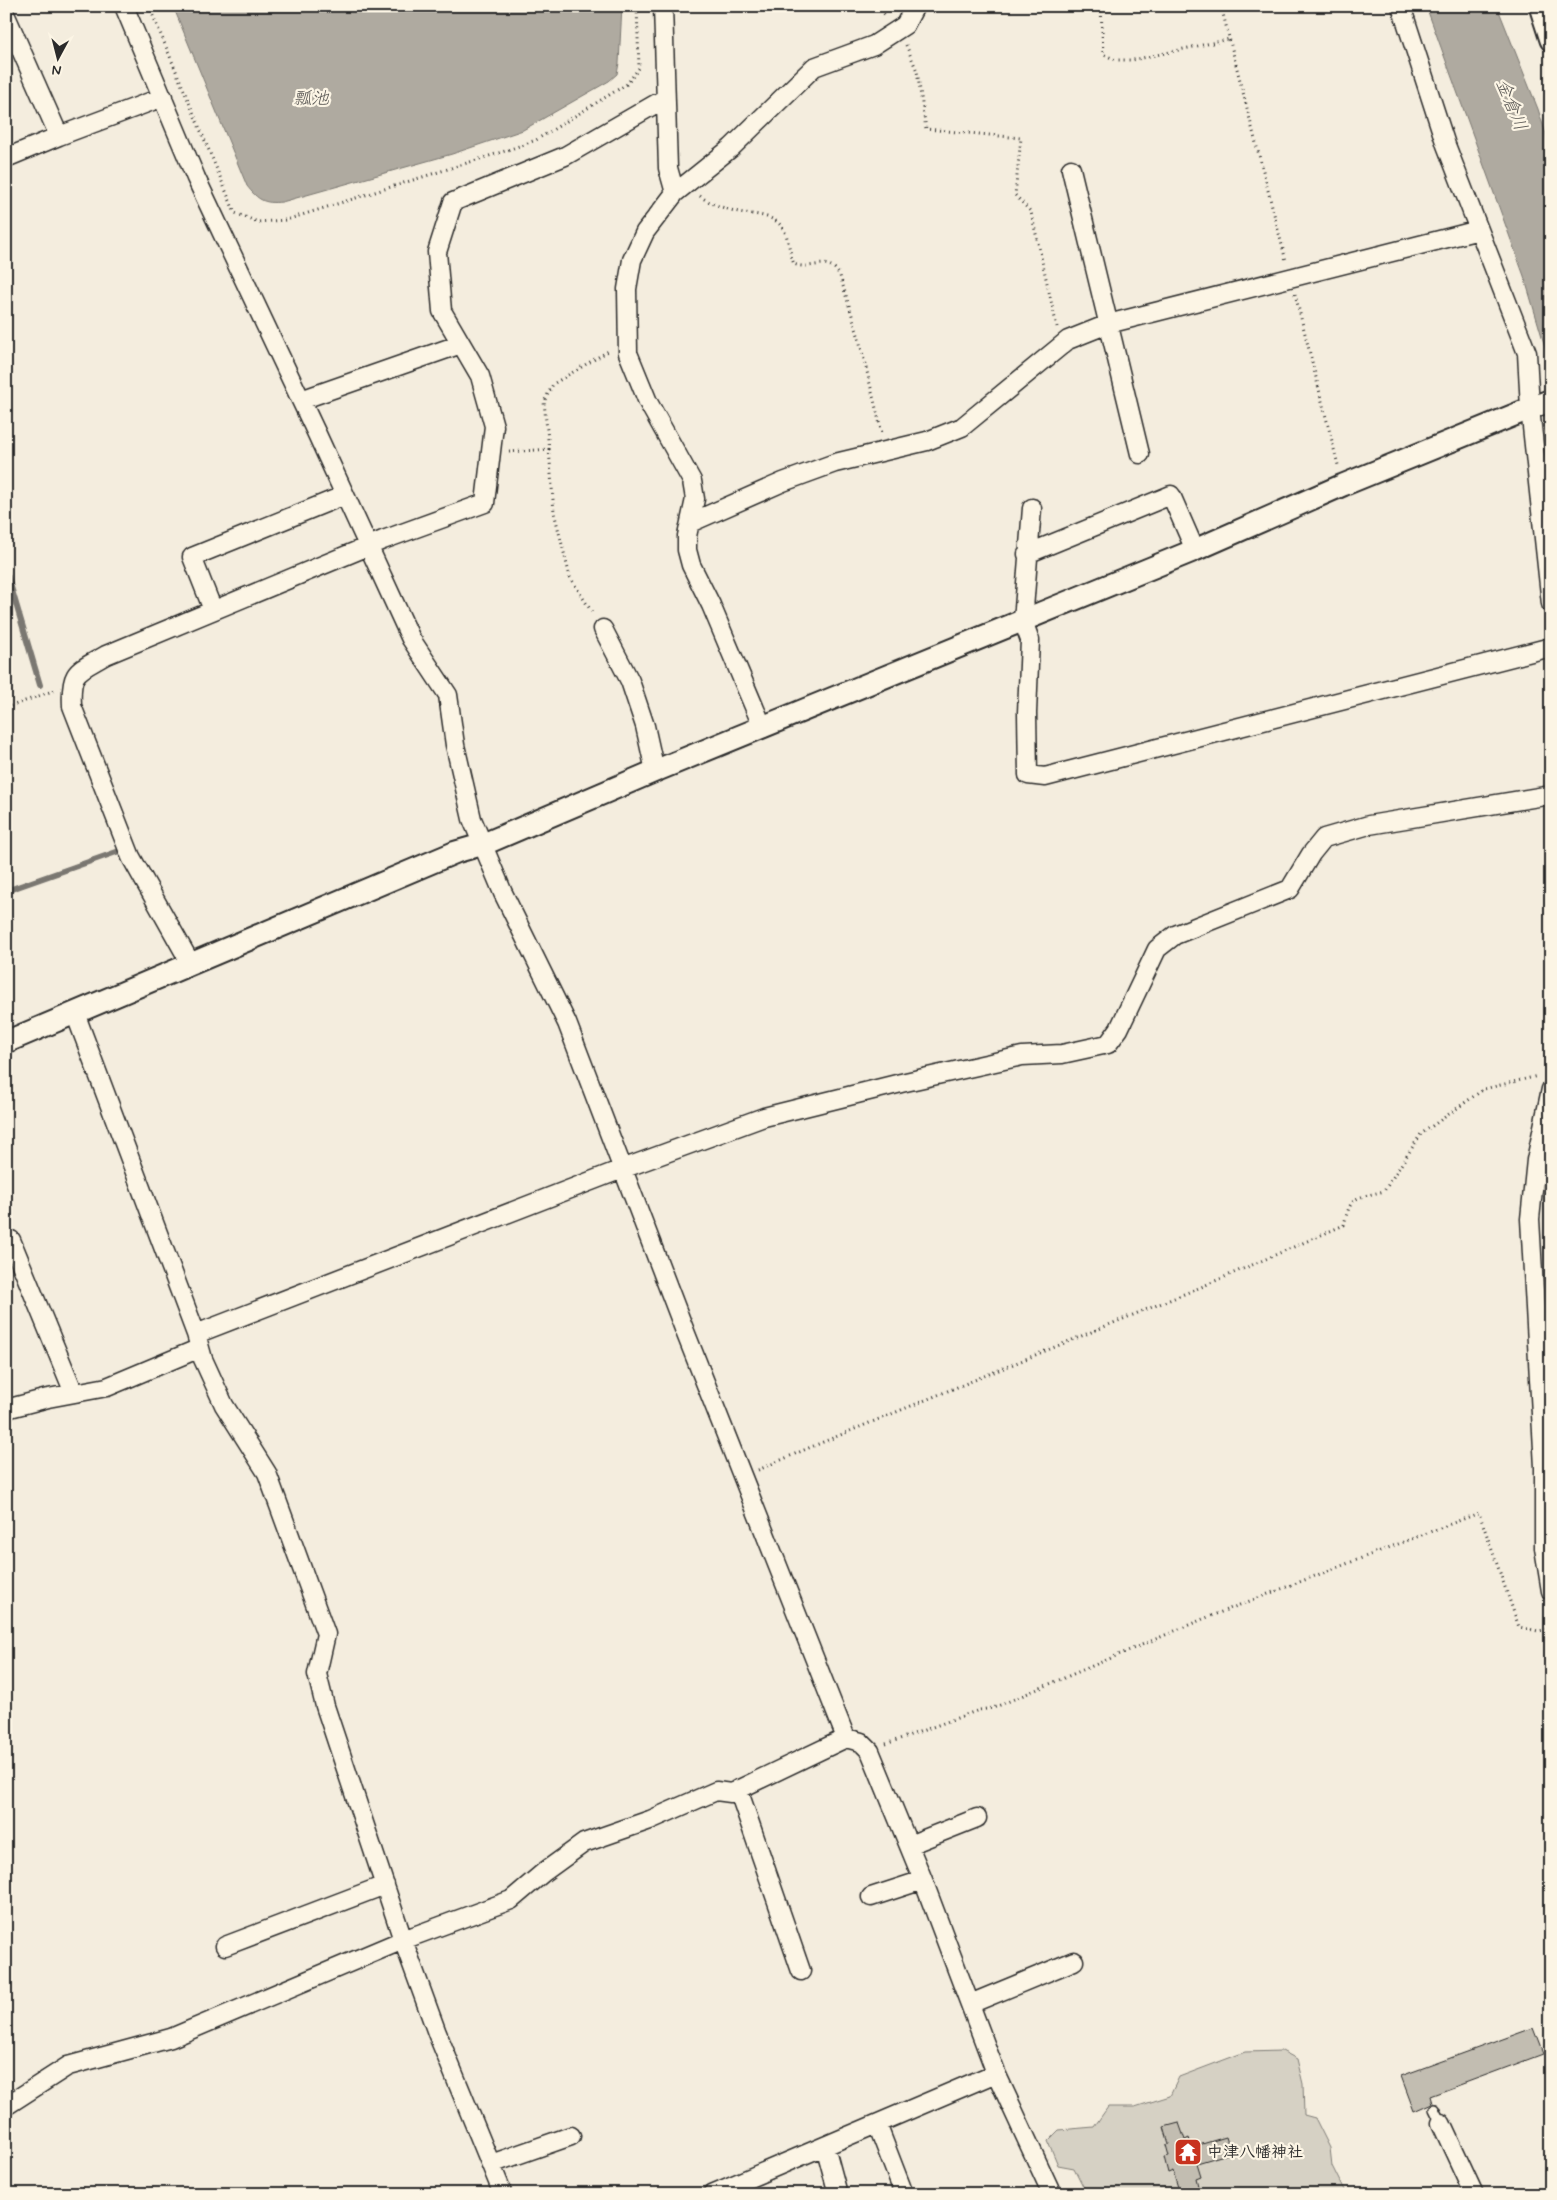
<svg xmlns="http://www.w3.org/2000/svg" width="1557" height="2200" font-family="Mynerve,'Klee One',sans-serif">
  <rect width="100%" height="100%" fill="#f4edde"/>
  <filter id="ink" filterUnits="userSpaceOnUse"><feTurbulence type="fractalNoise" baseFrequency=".02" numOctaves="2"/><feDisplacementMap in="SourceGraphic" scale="10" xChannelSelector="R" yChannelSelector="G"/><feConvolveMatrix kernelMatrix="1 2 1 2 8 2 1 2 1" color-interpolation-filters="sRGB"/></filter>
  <g filter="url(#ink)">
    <!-- green -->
    <path fill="#d6d1c4" stroke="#807e78" d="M1282,2051L1297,2059L1303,2084L1304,2115L1315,2118L1330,2148L1332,2166L1346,2194H1085L1086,2192L1074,2168L1058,2165L1048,2141L1059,2130L1094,2127L1108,2107H1135L1170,2096L1179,2077L1245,2052Z"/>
    <!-- water -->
    <path fill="#afaaa0" stroke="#7a7771" d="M173,6H622L619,63L617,74L609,81L523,130L452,154L282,202C264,204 258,200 247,186Z
      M1426,6H1497L1538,109L1551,150V367L1524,276Z"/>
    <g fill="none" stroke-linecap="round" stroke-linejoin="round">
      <!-- stream -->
      <path stroke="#7a7771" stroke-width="6" d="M6,570L40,685
        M6,891L125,849"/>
    </g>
    <!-- building -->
    <path fill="#c2bdb1" stroke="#2b2b2b" d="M1533,2028L1543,2054L1430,2096L1432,2103L1414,2111L1401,2076Z
      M1179,2123L1185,2140L1189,2138L1192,2147L1226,2137L1231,2153L1197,2163L1201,2176L1196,2178L1200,2194H1180L1173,2171L1168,2173L1164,2157L1169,2156L1166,2145L1169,2144L1164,2127Z"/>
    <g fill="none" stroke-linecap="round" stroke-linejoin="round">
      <defs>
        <path id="service" d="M1434,2109L1441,2123"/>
        <path id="minor" d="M124,6L196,178L316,432L411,639L448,695L455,745L472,819L503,893L567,1023L686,1334L846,1738L861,1742L870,1751L923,1880L996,2073L1052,2194
          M663,6L668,168L675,193
          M1401,6L1446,145L1527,353L1530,408L1551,604
          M6,16L59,136
          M6,158L59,136L163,97
          M1071,169L1140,454
          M301,400L461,344
          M1032,508L1023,621L1030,640L1027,713L1028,775L1045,777L1551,647
          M690,523L783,482L835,463L927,441L962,427L1068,340L1108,324L1479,230
          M1027,554L1171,495L1195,550
          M213,610L192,557L345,495
          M603,629L630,681L645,726L655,771
          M763,728L711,605L691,565L687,550V536L695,499L692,481L648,402L628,353L627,289L632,260L645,232L675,193L731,148L814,67L874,45L905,25L915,6
          M191,964L131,857L72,706C70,670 77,672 106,655L383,540L485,503L494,426L480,376L442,311L437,252L453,202L565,156L664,99
          M75,1013L196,1334L203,1359L224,1405L267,1473L326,1634L317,1674L325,1706L403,1940L437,2033L503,2194
          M1551,1089L1536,1160L1530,1219L1544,1467V1548L1551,1591
          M6,1239L11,1240L74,1393
          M196,1334L622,1169L764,1117L901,1083L1022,1056L1062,1054L1108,1044L1119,1029L1157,949L1175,935L1290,889L1311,854L1324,838L1369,825L1551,795
          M6,1409L48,1398L107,1387L200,1348
          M738,1789L801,1971
          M909,1845L977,1818
          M871,1897L923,1880
          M225,1946L385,1885
          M970,2004L1074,1961
          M6,2106L68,2066L171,2038L403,1940L511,1900L544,1872L584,1843L650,1820L716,1791L731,1793L846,1738
          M1441,2123L1474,2194
          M877,2124L904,2194
          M825,2146L838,2194
          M491,2164L571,2136
          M712,2194L996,2073"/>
        <path id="tertiary" d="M1540,6L1551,40
          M6,1042L456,852L484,844L655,771L1195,550L1343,485L1551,400"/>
      </defs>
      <!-- service casing -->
      <use href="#service" stroke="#2b2b2b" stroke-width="12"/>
      <!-- minor casing -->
      <use href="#minor" stroke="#2b2b2b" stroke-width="21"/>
      <!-- tertiary casing -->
      <use href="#tertiary" stroke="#2b2b2b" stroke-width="25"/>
      <!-- path -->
      <path stroke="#2b2b2b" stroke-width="3" stroke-dasharray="1 4" stroke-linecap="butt" d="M149,6L235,213L258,222L286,220L505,151L536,140L627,84L639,68L637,6
        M877,6L887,17
        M1101,6L1103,54L1116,60H1133L1230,39
        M1221,6L1286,261
        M906,45L917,71L926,129L1021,138L1015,195L1031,212L1057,327
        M700,196C710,204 726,209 739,212C754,215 772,214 782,227C789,236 789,253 794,264C812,272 828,253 840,276L858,335L882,433
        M1295,294L1338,465
        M549,449L554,512L570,577L593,614
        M509,452L549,449L544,402L553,384L610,350
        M6,708L55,690
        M758,1470L811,1447L1206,1285L1344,1225C1351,1194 1355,1199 1384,1191L1421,1134L1484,1089L1538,1076
        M886,1744L979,1710L993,1708L1203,1619L1479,1513L1519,1627L1538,1631L1551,1629"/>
      <!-- service -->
      <use href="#service" stroke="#fcf5e5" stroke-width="9"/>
      <!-- minor -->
      <use href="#minor" stroke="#fcf5e5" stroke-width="18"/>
      <!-- tertiary -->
      <use href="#tertiary" stroke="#fcf5e5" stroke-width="21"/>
    </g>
  </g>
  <!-- icons -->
  <defs>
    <symbol id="temple-square" viewBox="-11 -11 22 22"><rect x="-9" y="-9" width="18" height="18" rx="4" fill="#c8321e" stroke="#fcf5e5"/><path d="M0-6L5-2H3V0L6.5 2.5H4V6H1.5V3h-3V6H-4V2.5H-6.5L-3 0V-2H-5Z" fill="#fff"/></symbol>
  </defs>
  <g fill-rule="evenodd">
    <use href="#temple-square" x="1172" y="2136" width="32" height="32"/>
  </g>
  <g text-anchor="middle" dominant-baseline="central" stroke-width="4.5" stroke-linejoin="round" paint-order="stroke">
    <!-- poi labels -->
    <g font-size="16" font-weight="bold" fill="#2b2b2b" stroke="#fcf5e5" text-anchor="start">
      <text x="1207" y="2152">中津八幡神社</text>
    </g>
    <!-- water labels -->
    <g font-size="18" font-style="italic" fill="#595754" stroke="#fcf5e5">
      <text x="311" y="99">瓢池</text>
      <text transform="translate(1511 105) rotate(68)">金倉川</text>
    </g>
  </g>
  <!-- margin -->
  <rect width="1557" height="2200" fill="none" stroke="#fcf5e5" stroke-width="25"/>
  <rect x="12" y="12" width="1532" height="2175" fill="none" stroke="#2b2b2b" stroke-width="2" filter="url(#ink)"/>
  <!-- north arrow -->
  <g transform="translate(58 58) rotate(187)" stroke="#fcf5e5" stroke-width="4" paint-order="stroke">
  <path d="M0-4L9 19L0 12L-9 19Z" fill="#2b2b2b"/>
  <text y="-8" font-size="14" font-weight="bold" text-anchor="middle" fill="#2b2b2b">N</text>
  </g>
</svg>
